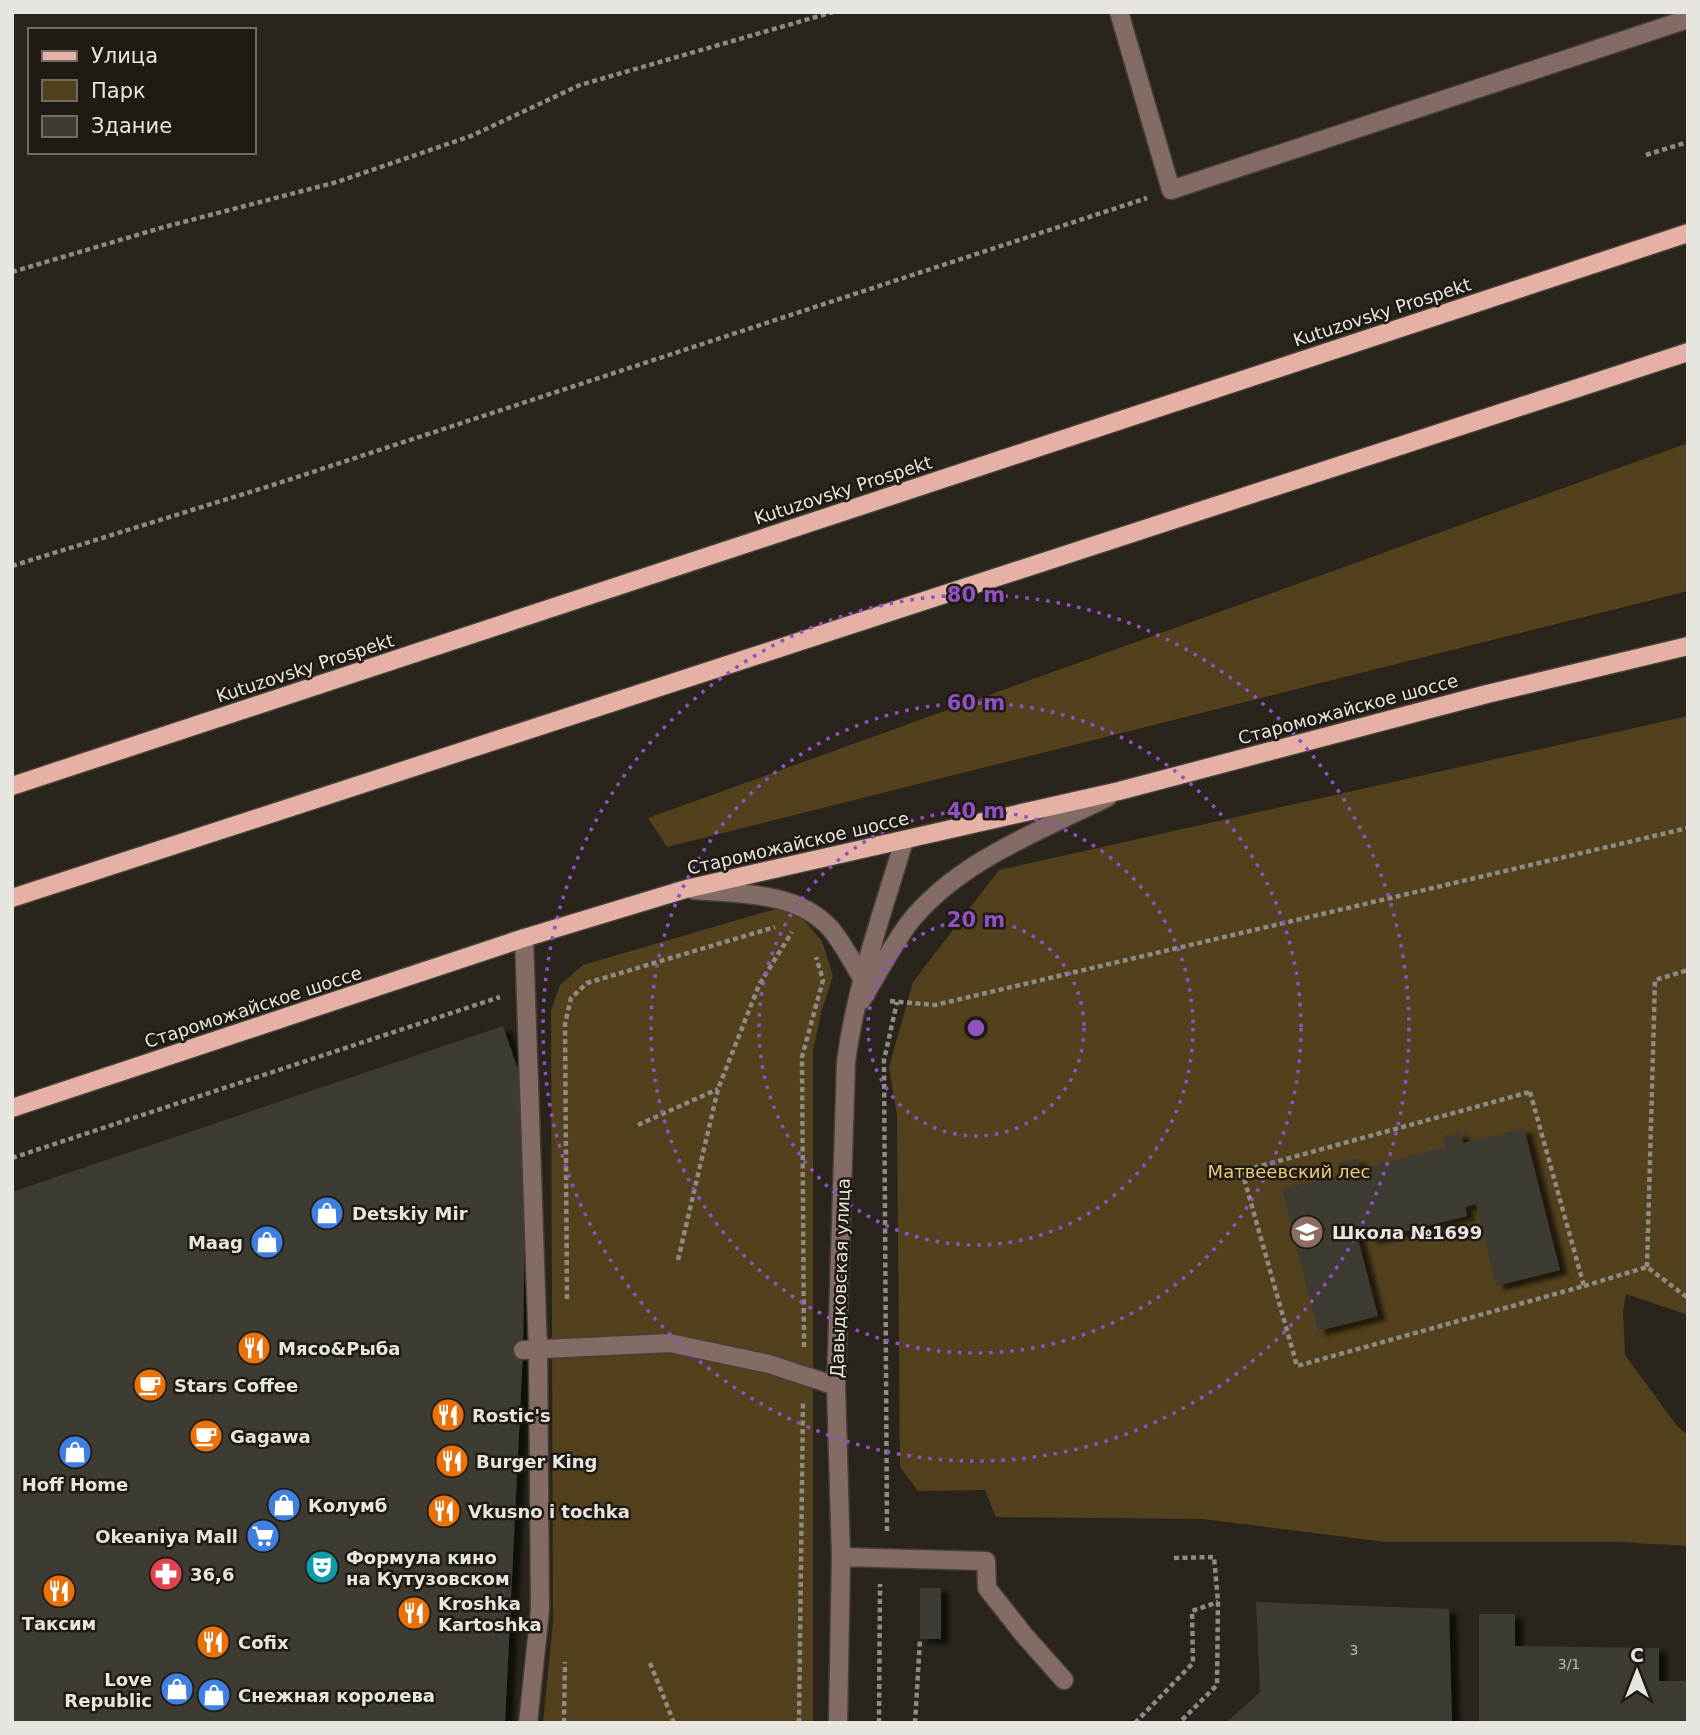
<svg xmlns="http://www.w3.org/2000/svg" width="1700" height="1735" font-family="'DejaVu Sans',sans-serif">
  <defs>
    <filter id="shadow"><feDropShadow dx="8" dy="4.5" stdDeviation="2" flood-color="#0009"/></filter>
  </defs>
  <rect width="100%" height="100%" fill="#29251d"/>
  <!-- green -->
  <path fill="#53411d" d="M1688,443V591L667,847L648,818Z
    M1688,716V1315L1626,1294L1623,1311L1625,1355L1677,1426L1688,1435V1546L1619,1542H1385L1203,1519L996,1517L985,1490L918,1491L900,1467L897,1115L889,1067L913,982L999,870Z
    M779,908L802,918L822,941L833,976L821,1013L813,1051V1723H543L553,1622L551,1011L560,985L583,965Z"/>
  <!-- building -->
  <path fill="#3e3a31" filter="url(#shadow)" d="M503,1026L527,1095L523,1350L505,1723H12V1192Z
    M1524,1128L1560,1270L1496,1286L1476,1204L1465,1207L1467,1216L1370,1240L1368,1232L1357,1235L1378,1316L1318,1331L1282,1189L1340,1175L1337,1163L1357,1158L1359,1169L1446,1147L1443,1136L1461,1132L1463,1143Z
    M920,1588H941V1639H920Z
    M1256,1602L1449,1609L1452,1723H1226L1260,1692Z
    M1479,1614H1515V1646L1659,1648V1681H1688V1723H1479Z"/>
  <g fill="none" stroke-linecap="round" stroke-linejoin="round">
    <defs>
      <path id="minor" d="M1119,12L1171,190L1688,19
        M693,890C739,894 796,891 830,928C843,943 852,962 862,978
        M524,938L538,1350L540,1610L528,1723
        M861,1001C877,976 891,947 909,923C958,861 1040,831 1108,797
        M523,1350L670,1343L769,1364L836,1386
        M841,1557L986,1561L987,1588L1024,1635L1064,1680
        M838,1723L841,1557L836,1386L846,1062C856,986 882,914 904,841"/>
      <path id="major" d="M12,786L1688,233
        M12,898L1688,352
        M12,1108L524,938L686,889L1119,791L1487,694L1688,646"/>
    </defs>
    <!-- minor casing -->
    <use href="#minor" stroke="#444038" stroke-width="21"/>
    <!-- major casing -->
    <use href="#major" stroke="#444038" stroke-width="21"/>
    <!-- path -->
    <path stroke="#8d8b84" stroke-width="4.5" stroke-dasharray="5 3.5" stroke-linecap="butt" d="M1646,155L1688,142
      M12,272L164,227L337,182L471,136L580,85L833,12
      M12,566L279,483L1147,198
      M890,1001L935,1005L1688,828
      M1530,1092L1584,1286L1297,1366L1242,1171Z
      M638,1125L718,1089
      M12,1158L500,997
      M678,1260L718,1089L759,985L792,932
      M1647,1267L1655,980L1688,970
      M1584,1286L1647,1267L1688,1298
      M567,1299L565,1024L571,998L587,983L775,927
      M804,1347L802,1057L823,980L816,957
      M887,1531L884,1060L897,1002
      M1174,1558L1214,1557L1218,1602L1217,1685L1179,1723
      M650,1663L674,1723
      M564,1723L565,1662
      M799,1723L803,1402
      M879,1723L880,1584
      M915,1723L920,1639
      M1135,1723L1193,1663L1192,1611L1218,1602"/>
    <!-- minor -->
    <use href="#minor" stroke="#846b65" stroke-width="18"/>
    <!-- major -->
    <use href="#major" stroke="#e5b1a5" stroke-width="18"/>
  </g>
  <!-- distance rings -->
  <g fill="none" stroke="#9151c5" stroke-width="3.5" stroke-dasharray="3.5 7">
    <circle cx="976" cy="1028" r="108"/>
    <circle cx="976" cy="1028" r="217"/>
    <circle cx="976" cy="1028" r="325"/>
    <circle cx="976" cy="1028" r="433"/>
  </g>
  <!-- icons -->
  <defs>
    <symbol id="shop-disc" viewBox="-11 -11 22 22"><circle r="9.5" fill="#3f7fe0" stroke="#1f1b14"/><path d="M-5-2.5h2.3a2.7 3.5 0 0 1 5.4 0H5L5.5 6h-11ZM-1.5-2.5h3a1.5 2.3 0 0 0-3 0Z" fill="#fff"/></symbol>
    <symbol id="school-disc" viewBox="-11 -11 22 22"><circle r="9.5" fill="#8d6e63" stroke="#1f1b14"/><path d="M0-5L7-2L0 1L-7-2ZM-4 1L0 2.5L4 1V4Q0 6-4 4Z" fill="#fff"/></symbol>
    <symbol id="restaurant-disc" viewBox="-11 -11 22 22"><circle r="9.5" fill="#e8710a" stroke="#1f1b14"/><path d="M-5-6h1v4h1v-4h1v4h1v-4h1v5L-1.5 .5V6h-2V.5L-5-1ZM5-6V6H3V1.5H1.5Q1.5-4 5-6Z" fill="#fff"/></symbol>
    <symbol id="cafe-disc" viewBox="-11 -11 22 22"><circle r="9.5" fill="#e8710a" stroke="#1f1b14"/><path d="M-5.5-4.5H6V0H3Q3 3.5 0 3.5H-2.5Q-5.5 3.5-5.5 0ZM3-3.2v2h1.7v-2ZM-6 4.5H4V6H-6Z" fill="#fff"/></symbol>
    <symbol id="supermarket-disc" viewBox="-11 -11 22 22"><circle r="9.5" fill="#3f7fe0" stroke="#1f1b14"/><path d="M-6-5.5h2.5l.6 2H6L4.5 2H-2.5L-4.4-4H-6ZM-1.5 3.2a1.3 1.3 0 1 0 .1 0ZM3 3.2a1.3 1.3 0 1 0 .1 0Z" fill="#fff"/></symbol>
    <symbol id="theatre-disc" viewBox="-11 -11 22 22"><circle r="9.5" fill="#0f9aa8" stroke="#1f1b14"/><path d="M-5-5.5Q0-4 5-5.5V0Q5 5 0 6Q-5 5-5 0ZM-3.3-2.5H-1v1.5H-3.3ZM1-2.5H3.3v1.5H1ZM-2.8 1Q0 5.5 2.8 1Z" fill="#fff"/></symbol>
    <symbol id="pharmacy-disc" viewBox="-11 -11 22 22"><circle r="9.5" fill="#e0444e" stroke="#1f1b14"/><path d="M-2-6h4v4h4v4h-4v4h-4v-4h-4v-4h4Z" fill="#fff"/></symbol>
  </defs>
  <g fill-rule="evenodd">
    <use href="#shop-disc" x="308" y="1194" width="38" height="38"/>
    <use href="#school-disc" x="1288" y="1213" width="38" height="38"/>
    <use href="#shop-disc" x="248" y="1223" width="38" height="38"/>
    <use href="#restaurant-disc" x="235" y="1329" width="38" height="38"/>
    <use href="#cafe-disc" x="131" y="1366" width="38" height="38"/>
    <use href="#restaurant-disc" x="429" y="1396" width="38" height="38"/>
    <use href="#cafe-disc" x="187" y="1417" width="38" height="38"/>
    <use href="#shop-disc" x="56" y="1433" width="38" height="38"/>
    <use href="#restaurant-disc" x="433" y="1442" width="38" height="38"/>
    <use href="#shop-disc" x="265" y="1486" width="38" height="38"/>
    <use href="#restaurant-disc" x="425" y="1492" width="38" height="38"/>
    <use href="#supermarket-disc" x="244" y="1517" width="38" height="38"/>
    <use href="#theatre-disc" x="303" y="1548" width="38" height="38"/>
    <use href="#pharmacy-disc" x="147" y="1555" width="38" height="38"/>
    <use href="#restaurant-disc" x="40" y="1572" width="38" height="38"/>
    <use href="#restaurant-disc" x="395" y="1594" width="38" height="38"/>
    <use href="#restaurant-disc" x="194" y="1623" width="38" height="38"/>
    <use href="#shop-disc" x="158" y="1670" width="38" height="38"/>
    <use href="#shop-disc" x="195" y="1676" width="38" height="38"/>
  </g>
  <g text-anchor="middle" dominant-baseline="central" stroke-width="5" stroke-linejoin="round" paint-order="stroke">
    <!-- number labels -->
    <g font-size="14" fill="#bdbab4">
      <text x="1354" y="1650">3</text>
      <text x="1569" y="1664">3/1</text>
    </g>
    <!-- street labels -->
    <g font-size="18" fill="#e7e5df" stroke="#1f1b14">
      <text transform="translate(1382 312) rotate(-18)">Kutuzovsky Prospekt</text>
      <text transform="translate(843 490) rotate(-18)">Kutuzovsky Prospekt</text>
      <text transform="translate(305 668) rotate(-18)">Kutuzovsky Prospekt</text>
      <text transform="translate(1348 709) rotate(-15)">Староможайское шоссе</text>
      <text transform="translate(798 843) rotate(-13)">Староможайское шоссе</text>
      <text transform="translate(253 1007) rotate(-18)">Староможайское шоссе</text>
      <text transform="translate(840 1278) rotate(-88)">Давыдковская улица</text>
    </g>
    <!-- park labels -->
    <g font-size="18" fill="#edc87b" stroke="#1f1b14">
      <text x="1289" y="1171">Матвеевский лес</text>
    </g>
    <!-- poi labels -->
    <g font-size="18" font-weight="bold" fill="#e7e5df" stroke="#1f1b14" text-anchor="start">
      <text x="352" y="1213">Detskiy Mir</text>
      <text x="1332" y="1232">Школа №1699</text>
      <text x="243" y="1242" text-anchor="end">Maag</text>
      <text x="278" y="1348">Мясо&amp;Рыба</text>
      <text x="174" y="1385">Stars Coffee</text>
      <text x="472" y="1415">Rostic's</text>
      <text x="230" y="1436">Gagawa</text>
      <text x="476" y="1461">Burger King</text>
      <text x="75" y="1484" text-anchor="middle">Hoff Home</text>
      <text x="308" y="1505">Колумб</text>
      <text x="468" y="1511">Vkusno i tochka</text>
      <text x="238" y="1536" text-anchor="end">Okeaniya Mall</text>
      <text x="346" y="1557">Формула кино<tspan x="346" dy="21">на Кутузовском</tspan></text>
      <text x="190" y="1574">36,6</text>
      <text x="438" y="1603">Kroshka<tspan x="438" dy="21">Kartoshka</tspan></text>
      <text x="59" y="1623" text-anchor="middle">Таксим</text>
      <text x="238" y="1642">Cofix</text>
      <text x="152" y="1679" text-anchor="end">Love<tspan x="152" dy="21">Republic</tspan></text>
      <text x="238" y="1695">Снежная королева</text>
    </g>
  </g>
  <circle cx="976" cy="1028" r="10" fill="#9151c5" stroke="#1f1b14" stroke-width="3.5"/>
  <g font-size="21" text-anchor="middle" font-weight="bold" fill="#9151c5" stroke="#1f1b14" stroke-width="5" stroke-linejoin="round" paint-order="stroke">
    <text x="976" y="602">80 m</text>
    <text x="976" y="710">60 m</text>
    <text x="976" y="818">40 m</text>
    <text x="976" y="927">20 m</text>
  </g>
  <!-- border -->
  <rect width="1700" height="1735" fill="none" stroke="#e7e5df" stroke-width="28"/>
  <!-- legend -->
  <rect x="28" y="28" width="228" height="126" fill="#1f1b14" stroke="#6f6c65" stroke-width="2"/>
  <rect x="42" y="51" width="35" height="10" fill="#e5b1a5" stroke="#6f6c65" stroke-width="2"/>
  <text x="91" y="63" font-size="21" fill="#e7e5df">Улица</text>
  <rect x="42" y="80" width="35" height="21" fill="#53411d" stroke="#6f6c65" stroke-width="2"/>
  <text x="91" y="98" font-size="21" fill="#e7e5df">Парк</text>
  <rect x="42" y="116" width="35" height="21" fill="#3e3a31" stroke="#6f6c65" stroke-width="2"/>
  <text x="91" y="133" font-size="21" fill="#e7e5df">Здание</text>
  <!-- north arrow -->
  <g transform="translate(1637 1672)" stroke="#1f1b14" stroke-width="5" paint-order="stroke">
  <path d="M0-5L12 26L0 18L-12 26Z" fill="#e7e5df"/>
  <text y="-10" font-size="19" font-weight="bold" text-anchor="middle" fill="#e7e5df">С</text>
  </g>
</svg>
